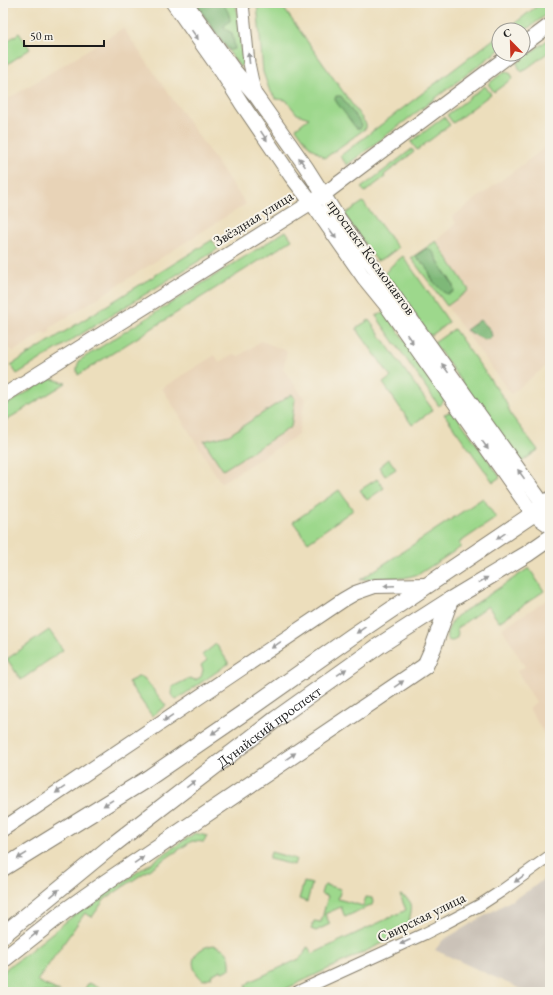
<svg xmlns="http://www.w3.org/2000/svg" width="553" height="995" font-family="'EB Garamond',serif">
  <rect width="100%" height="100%" fill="#f7f3e8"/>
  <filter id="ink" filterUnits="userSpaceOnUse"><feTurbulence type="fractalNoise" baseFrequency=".025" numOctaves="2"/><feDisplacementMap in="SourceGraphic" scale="8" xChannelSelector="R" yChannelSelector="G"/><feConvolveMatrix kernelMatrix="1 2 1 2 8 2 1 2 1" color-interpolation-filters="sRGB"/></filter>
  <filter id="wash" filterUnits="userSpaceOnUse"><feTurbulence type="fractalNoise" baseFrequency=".012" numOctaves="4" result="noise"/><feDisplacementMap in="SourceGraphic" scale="16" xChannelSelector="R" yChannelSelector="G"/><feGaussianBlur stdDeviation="0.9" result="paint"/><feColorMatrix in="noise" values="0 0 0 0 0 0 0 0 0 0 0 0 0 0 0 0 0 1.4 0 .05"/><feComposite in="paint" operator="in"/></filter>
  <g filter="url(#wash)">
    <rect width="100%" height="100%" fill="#ecdebc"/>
    <!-- built -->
    <path fill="#e8d3b7" d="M123,28L246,204L50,328L51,331L46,334L44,332L13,352L11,349L3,348V102Z
      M550,144V363L511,394L411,258L436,241L456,223L452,217Z
      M261,341L287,351L283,369L305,399L298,435L221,483L162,388L215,355L219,362L233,354L239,356Z
      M550,598V744L529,708L536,702L517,671L525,667L502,628Z"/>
    <!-- industrial -->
    <path fill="#cbc2b8" d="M550,874V992H527L435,950L443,940L531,889Z"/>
    <!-- green -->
    <path fill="#9dd88c" stroke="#5c7a54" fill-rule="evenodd" d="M194,3H236L243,62L242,65L240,67Z
      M257,3H280L366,124V128L325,158L309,146L296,128L309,118L297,114L286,100L276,99L269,89L263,72Z
      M541,3H550V12L523,32V30H506Z
      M19,33L30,49L3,67V38L6,42Z
      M499,35V50L347,165L340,156Z
      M550,38V51L522,72L519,68L517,63Z
      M505,71L511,74L513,78L494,92L488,84Z
      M485,86L491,94L453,123L447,115Z
      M444,117L450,125L417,150L411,142Z
      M412,149L414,152L384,175L385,177L365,192L361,188Z
      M363,202L398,248L386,257L377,261L350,223L345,214Z
      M286,231L292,240L78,375C76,369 77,365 80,360Z
      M212,240L218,249L17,374L11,365Z
      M436,241L469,290L447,306L411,258ZM434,253L441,267L449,278L453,286L432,280C430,270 426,265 417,259Z
      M403,256L449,322L432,335H429L385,273L392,265Z
      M385,312L445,398L443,402L439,406L376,316Z
      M369,320L433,410L412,425L383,383L391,377L356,328Z
      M454,329L505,400L511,415L538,450L520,463L434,343Z
      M52,379L66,383L3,422V407L47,380Z
      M292,394L295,399L291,427L223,470L204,441L229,435Z
      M450,412H454L500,477L493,482L444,414Z
      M389,459L396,469L385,476L379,467Z
      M377,479L384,488L367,500L360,490Z
      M339,490L353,510L308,542L293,522Z
      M483,498L496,518L459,543L461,547L419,574L404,578H377L360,580Z
      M529,568L544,591L499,622L488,606L457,628C457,631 459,634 457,637C456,641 449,643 447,638C445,632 453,620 457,616Z
      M49,630L63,650L21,680L7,659Z
      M216,644L228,662V664L176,700L171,694L172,687L190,678L195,680L201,677L203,670L201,665L207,660L202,655Z
      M138,677H142L145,679L166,706L152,716L128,682Z
      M195,833L207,836L204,842L192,841L105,899L92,917L85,913L37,981L61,992H8C1,986 1,975 7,968C10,965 13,964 16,962L73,916Z
      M271,852L296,859L294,865L269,859Z
      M304,882L312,884L307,902L299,899Z
      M325,885L341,889L338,899L363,906L366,897L372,898L373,902L372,905L345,917L341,907L325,914L330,924L316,931L311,929L314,921L321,922L328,896L321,894L323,887Z
      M400,895C415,901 412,907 409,921C408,926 407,931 402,934L279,992H246C245,988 246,985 249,982L299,959L304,954L307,947L309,948L312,954L406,910Z
      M214,945C227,949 231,955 230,969L222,972L221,970L211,975L212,977L203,980C186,966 192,948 214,945Z
      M88,983L106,990L105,992H87L84,991Z"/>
    <!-- forest -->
    <path fill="#7eb878" stroke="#4d6a4a" d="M196,3H222C226,8 230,14 230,21L224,26L225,29L232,33L235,49L230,50L227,48Z
      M336,96H341L362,125L360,129L356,128L337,103L335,99Z
      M425,249H429L434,253L441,267L452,283L454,289L453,292L447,294L442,291L432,280L428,269L422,262L417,259L416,256Z
      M480,320L490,329L492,336L489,339L484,340L466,330Z"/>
  </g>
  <g filter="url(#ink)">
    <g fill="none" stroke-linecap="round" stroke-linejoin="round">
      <defs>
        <path id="minor" d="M243,3L249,63L256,96
          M297,992L424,934L446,923L480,905L500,892L550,856"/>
        <path id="tertiary" d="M173,3L223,74L242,104L291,176L311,202L364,278L386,305L533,514L550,526
          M186,3L233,69L256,96L306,167L337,216L544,505L549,515
          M523,45L550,25
          M3,396L323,195L511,54
          M3,829L343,600L355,593L375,586L428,585"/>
        <g id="secondary">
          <path d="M3,868L147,779L249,709L351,637L533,514L550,500"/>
          <path id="s1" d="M3,935L114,844L276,719L380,645L450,600L527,554L550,538"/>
          <path d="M3,960L65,911L106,882L425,666L433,648L450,600"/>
        </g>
      </defs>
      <!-- minor casing -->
      <use href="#minor" stroke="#847d6c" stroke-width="13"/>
      <!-- tertiary casing -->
      <use href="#tertiary" stroke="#847d6c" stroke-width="16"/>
      <!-- secondary casing -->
      <use href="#secondary" stroke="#847d6c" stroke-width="18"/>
      <!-- minor -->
      <use href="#minor" stroke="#fff" stroke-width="11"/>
      <!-- tertiary -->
      <use href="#tertiary" stroke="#fff" stroke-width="14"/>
      <!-- secondary -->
      <use href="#secondary" stroke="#fff" stroke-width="16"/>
    </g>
    <!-- one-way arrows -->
    <defs><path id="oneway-solid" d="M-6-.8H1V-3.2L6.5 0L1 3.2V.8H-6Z"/></defs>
    <g fill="#999">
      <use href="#oneway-solid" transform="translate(195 35) rotate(55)"/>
      <use href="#oneway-solid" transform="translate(249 58) rotate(-96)"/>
      <use href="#oneway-solid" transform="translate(264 136) rotate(56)"/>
      <use href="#oneway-solid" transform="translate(302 162) rotate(-125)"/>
      <use href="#oneway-solid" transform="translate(333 234) rotate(55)"/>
      <use href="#oneway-solid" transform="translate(410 339) rotate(55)"/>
      <use href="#oneway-solid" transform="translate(445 368) rotate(-126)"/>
      <use href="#oneway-solid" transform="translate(485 445) rotate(55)"/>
      <use href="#oneway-solid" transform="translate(521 474) rotate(-126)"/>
      <use href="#oneway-solid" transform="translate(501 536) rotate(146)"/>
      <use href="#oneway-solid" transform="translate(483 580) rotate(-31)"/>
      <use href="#oneway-solid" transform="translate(389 586) rotate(178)"/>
      <use href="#oneway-solid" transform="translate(361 630) rotate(146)"/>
      <use href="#oneway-solid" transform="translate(276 645) rotate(146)"/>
      <use href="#oneway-solid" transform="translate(342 672) rotate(-35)"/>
      <use href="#oneway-solid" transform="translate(399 684) rotate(-35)"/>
      <use href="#oneway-solid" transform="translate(168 718) rotate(146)"/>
      <use href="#oneway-solid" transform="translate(216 731) rotate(146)"/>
      <use href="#oneway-solid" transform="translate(291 756) rotate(-34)"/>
      <use href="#oneway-solid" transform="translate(191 784) rotate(-38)"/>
      <use href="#oneway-solid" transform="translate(60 790) rotate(146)"/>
      <use href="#oneway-solid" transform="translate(108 803) rotate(148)"/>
      <use href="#oneway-solid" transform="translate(22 856) rotate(148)"/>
      <use href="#oneway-solid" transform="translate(139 860) rotate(-34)"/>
      <use href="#oneway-solid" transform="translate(519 879) rotate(144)"/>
      <use href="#oneway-solid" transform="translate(55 893) rotate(-40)"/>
      <use href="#oneway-solid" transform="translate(34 935) rotate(-39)"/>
      <use href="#oneway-solid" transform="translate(405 942) rotate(155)"/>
    </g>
  </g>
  <g text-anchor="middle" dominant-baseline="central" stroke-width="4" stroke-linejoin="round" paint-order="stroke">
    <!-- street labels -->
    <g font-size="15" fill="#1c1c1c" stroke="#f7f3e8">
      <text transform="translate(253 218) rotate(-32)">Звёздная улица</text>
      <text transform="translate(372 257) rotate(54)">проспект Космонавтов</text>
      <text stroke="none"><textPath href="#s1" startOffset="338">Дунайский проспект</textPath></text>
      <text transform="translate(421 917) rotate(-26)">Свирская улица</text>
    </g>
  </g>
  <!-- margin -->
  <rect width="553" height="995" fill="none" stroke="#f7f3e8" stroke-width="16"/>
  <!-- north arrow -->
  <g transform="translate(511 42) rotate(337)"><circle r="19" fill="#f7f3e8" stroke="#9f9d96"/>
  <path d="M0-3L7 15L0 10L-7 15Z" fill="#c8321e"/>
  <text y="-6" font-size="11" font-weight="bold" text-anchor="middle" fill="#1c1c1c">С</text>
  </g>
  <!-- scale -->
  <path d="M24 40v6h80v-6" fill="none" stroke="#1c1c1c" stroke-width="2"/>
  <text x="30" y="40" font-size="12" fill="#1c1c1c" stroke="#f7f3e8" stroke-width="3" paint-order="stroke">50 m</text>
</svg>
